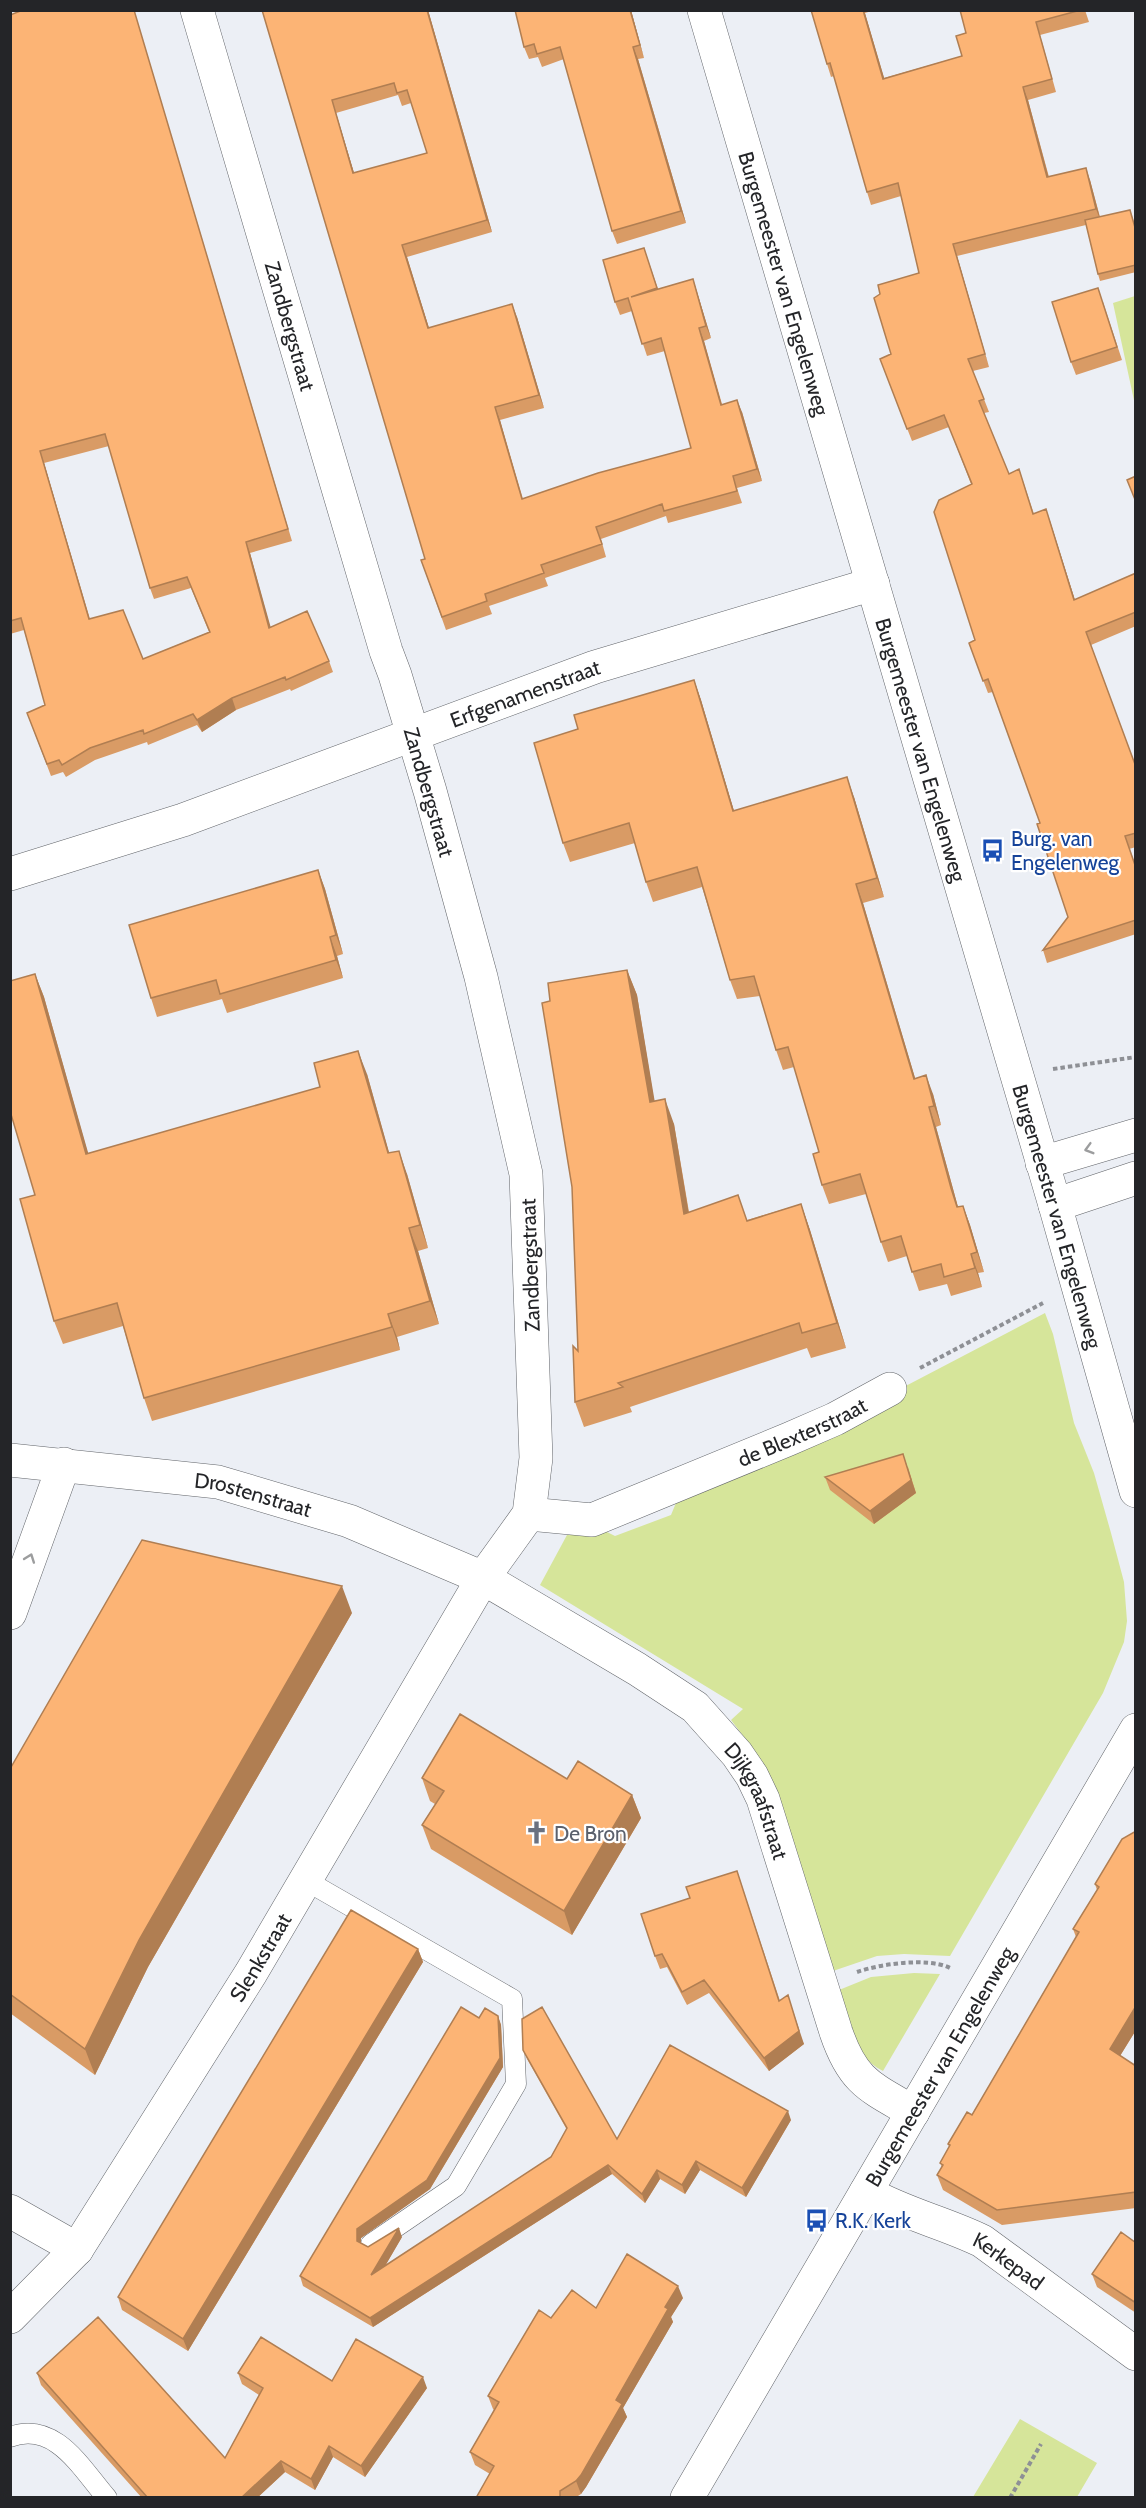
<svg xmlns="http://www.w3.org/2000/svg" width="1146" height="2508" font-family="Cabin,sans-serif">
  <rect width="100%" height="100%" fill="#eceff5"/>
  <!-- green -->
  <path fill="#d6e59a" d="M1135,296H1136L1135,405L1113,303Z
    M1045,1313L1053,1334L1074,1423L1094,1473L1111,1533L1124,1582L1127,1621L1124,1642L1103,1693L950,1956L904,1954L877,1956L833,1971L744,1737L731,1720L743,1709L540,1585L567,1535L587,1533L599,1528L615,1536L671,1515L678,1498L898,1390Z
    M914,1973L940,1974L883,2071C853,2057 848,2019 839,1990L871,1977Z
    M1020,2419L1097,2463L1077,2497H973Z"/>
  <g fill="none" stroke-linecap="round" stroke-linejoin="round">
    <defs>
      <path id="service" d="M305,1880L512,1999L516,2084L456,2186L371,2244
        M10,2437C55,2420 81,2468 107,2498"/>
      <g id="minor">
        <path id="s1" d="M10,874L183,820L595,667L873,584"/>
        <path id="s2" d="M10,1460L218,1482L349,1521L483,1578L637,1669L695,1707L737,1754L752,1776L763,1799L836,2032C853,2082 870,2087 913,2112"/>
        <path id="s3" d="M529,1514L592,1520L789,1439L835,1419L890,1389"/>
        <path d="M10,1613L64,1464"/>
        <path id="s4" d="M866,2192C904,2214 943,2222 982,2241L1136,2354"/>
        <path d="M10,2211L77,2249"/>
        <path id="s5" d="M10,2317L77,2249L251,1973L483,1578L529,1514L536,1458L526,1174L481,977L430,791L395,675L386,651L197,10"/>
      </g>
      <g id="tertiary">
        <path id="s6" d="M704,10L1055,1205L1136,1491"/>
        <path d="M1042,1163L1136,1135"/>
        <path d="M1055,1205L1136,1178"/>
        <path id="s7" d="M687,2498L1136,1730"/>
      </g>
    </defs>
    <!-- service casing -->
    <use href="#service" stroke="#62656a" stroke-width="21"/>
    <!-- minor casing -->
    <use href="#minor" stroke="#62656a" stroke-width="34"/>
    <!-- tertiary casing -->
    <use href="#tertiary" stroke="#62656a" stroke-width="34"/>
    <!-- path -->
    <path stroke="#8e9095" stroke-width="4" stroke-dasharray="4.5 3" stroke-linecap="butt" d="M1053,1069L1136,1057
      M920,1368L1043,1303
      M857,1972C880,1964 928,1957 950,1968
      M1010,2498L1041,2444"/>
    <!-- service -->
    <use href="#service" stroke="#fff" stroke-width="20"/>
    <!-- minor -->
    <use href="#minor" stroke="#fff" stroke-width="33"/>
    <!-- tertiary -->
    <use href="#tertiary" stroke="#fff" stroke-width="33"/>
  </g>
  <!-- wall -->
  <path fill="#d99b65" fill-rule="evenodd" d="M23,10H134L292,541L250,553L270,627L329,661L333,672L291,691L290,689L236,710L202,732L197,725L148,745L147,742L95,760L66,777L63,772L51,776L27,713L45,705L24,630L10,634V15ZM109,446L150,588L154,599L191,588L209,632L143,659L90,619L44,463Z
    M262,10H428L492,232L407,257L429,328L517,317L544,408L500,420L523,499L691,448L665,351L647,356L632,311L620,315L615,302L644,248L658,289L693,279L711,338L704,341L722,404L742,412L762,481L737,488L742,503L668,523L666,516L601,539L606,557L545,578L548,586L489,606L492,614L446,630L421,560L425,559ZM398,95L402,106L411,103L427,153L354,173L336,113Z
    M631,10L644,58L638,59L686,223L617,244L612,231L564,59L542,67L538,57L529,59L524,47Z
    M811,10H875L865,13L884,78L962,56L966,33L960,10H1085L1089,22L1040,35L1056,92L1028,100L1049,177L1090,180L1100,217L1130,210L1136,228V272L1100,281L1098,274L1086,225L957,256L989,367L973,371L989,412L984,413L1009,474L1019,469L1034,514L1050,521L1075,600L1136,573V626L1091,645L1136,767V847L1129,849L1136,867V934L1047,963L1043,950L1068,917L1040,823L993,692L988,693L969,643L975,640L971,484L949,427L912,441L880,359L891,354L919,273L901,196L871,205L867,192L834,76L831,77L827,64Z
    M1103,302L1122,360L1076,375L1071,362Z
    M694,680L701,700L734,811L854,797L884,897L863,903L915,1078L933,1094L941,1125L936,1127L958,1207L963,1206L970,1225L984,1272L978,1273L982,1287L951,1296L947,1284L919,1291L907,1256L888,1262L881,1242L866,1194L829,1204L822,1185L819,1152L794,1067L783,1070L776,1050L760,996L737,999L730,980L702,887L653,902L646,882L635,843L570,862L563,843L578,729Z
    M318,870L325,889L343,954L337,956L343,978L227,1013L222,999L157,1017L151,998Z
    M627,970L637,995L654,1101L674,1124L689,1212L747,1220L801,1204L810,1230L846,1348L811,1358L807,1348L630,1407L632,1412L584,1427L575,1402L578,1351L572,1187L550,1001Z
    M35,974L44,997L88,1154L367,1074L389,1153L407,1174L428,1248L418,1251L439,1324L397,1337L400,1350L152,1421L144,1398L123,1326L63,1344L54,1321L35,1195Z
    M908,1467L916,1493L874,1524L830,1490L825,1477Z
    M352,1613L148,1967L95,2075L10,2013V1769Z
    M422,1778L567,1779L632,1795L641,1818L572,1935L431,1849L422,1825L435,1804L430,1801Z
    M1136,1831V2030L1120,2056L1136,2066V2208L1002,2225L943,2190L937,2175L942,2167L940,2163L949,2147L948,2144L972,2115L1076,1937L1073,1929L1097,1890L1095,1884Z
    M737,1871L780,2001L804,2044L769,2071L709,1993L687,2005L667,1967L660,1969L655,1956L690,1898Z
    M418,1949L423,1962L188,2351L122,2310L118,2297Z
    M498,2016L501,2025L503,2067L430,2189L361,2238V2243L368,2247L402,2237L385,2266L551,2157L567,2130L527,2059L523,2050L617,2139L791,2120L746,2197L700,2170L685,2194L660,2179L645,2203L612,2174L373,2327L303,2286L300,2276L479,2018Z
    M1136,2243V2313L1097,2287L1092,2274Z
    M683,2298L671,2317L673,2322L623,2408L627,2417L586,2487L581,2494L575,2498H476L490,2474L475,2465L470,2452L494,2410L493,2409L488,2396L551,2318L596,2308Z
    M37,2373L225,2458L259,2395L242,2384L238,2373L427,2388L365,2477L333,2457L315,2490L285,2472L257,2498H142L41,2385Z"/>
  <!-- shaded-wall -->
  <path fill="#b07e52" d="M427,10H428L492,232L487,220Z
    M630,10H631L644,58L640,45Z
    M863,10H864L888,91L883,79Z
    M633,47L638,59L686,223L681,211Z
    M1023,87L1028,100L1052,190L1047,177Z
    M332,100L336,113L358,186L353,173Z
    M1086,168L1090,180L1101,222L1096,209Z
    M953,244L957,256L989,367L985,354Z
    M402,245L407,257L433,341L428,328Z
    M693,279L697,292L711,338L706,326Z
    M512,304L517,317L544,408L539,395Z
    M699,328L704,341L725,417L721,405Z
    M737,400L742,412L762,481L757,469Z
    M495,407L500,420L526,512L522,499Z
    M40,451L44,463L93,631L89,619Z
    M1046,509L1050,521L1079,613L1074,600Z
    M246,542L250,553L274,639L269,628Z
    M694,680L701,700L740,831L733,811Z
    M232,698L236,710L202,732L197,720Z
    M847,777L854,797L884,897L877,878Z
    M318,870L325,889L343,954L336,935Z
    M856,884L863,903L921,1098L914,1079Z
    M330,937L337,956L343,978L336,960Z
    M627,970L637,995L659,1127L650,1102Z
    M35,974L44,997L95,1177L86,1154Z
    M358,1051L367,1074L396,1177L388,1153Z
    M926,1075L933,1094L941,1125L934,1106Z
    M665,1099L674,1124L693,1239L684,1214Z
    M929,1107L936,1127L958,1207H957Z
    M399,1151L407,1174L428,1248L420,1225Z
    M801,1204L810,1230L846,1348L837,1323Z
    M963,1206L970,1225L984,1272L977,1252Z
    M409,1228L418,1251L439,1324L430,1301Z
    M971,1254L978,1273L982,1287L975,1268Z
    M388,1314L397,1337L400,1350L392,1327Z
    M903,1454L916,1493L874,1524L870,1511Z
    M342,1586L352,1613L148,1967L95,2075L85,2049L139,1940Z
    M632,1795L641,1818L572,1935L564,1911Z
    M418,1949L423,1962L188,2351L183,2339Z
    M1136,2006V2030L1115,2064L1110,2049Z
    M792,2008L804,2044L769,2071L764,2058Z
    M498,2016L501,2025L503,2067L430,2189L361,2238V2250L357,2241V2229Z
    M788,2111L791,2120L746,2197L742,2188Z
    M696,2161L700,2170L685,2194L682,2185Z
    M608,2165L612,2174L373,2327L370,2318Z
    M657,2170L660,2179L645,2203L642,2194Z
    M399,2228L402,2237L374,2285L371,2275Z
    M678,2286L683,2298L671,2317L673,2322L623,2408L627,2417L586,2487L581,2494L576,2481L616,2400L665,2307Z
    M423,2377L427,2388L365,2477L361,2466Z
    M329,2446L333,2457L315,2490L311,2479Z
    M281,2461L285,2472L257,2498H241Z"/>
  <!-- building -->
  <path fill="#fcb475" stroke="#b07e52" stroke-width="1.5" fill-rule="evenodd" d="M23,10H134L288,529L246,542L269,628L307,611L329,661L286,680L285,677L232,698L197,720L193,714L144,734L143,730L90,748L62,765L59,760L47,764L27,713L45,705L21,618L10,621V15ZM105,434L150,588L187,577L210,632L143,659L123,610L89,619L40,451Z
    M262,10H427L487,220L402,245L428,328L512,304L539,395L495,407L522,499L598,473L691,448L661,338L642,344L628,298L615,302L603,260L644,248L657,288L631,297L693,279L706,326L699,328L721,405L737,400L757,469L733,476L737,491L664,511L662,504L596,527L602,544L541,565L544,573L485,594L487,601L442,617L421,560L425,559ZM394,83L397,93L407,90L427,153L353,173L332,100Z
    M515,10H630L640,45L633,47L681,211L612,231L560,47L537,54L534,44L524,47Z
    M811,10H863L883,79L962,56L956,36L966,33L960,10H1081L1036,22L1052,79L1023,87L1047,177L1086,168L1096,209L953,244L985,354L968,359L984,399L979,401L1009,474L1019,469L1033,514L1046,509L1074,600L1136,573V612L1086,632L1136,767V833L1125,836L1136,868V920L1043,950L1068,917L1037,824L1040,823L988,679L983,681L969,643L975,640L934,512L939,500L972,484L944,415L907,429L880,359L891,354L874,298L880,294L878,285L919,273L898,183L867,192L830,63L827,64Z
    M1130,210L1136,231V265L1098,274L1085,220Z
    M1098,288L1117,347L1071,362L1052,302Z
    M1136,476V502L1127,480Z
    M694,680L733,811L847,777L877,878L856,884L914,1079L926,1075L934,1106L929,1107L951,1188L957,1207L963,1206L977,1252L971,1254L975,1268L944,1277L941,1264L912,1272L901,1236L881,1242L860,1174L822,1185L813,1154L819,1152L788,1047L776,1050L754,976L730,980L697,867L646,882L629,823L563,843L534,743L578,729L574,715Z
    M318,870L336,935L330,937L336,960L220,994L216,980L151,998L129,925Z
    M627,970L650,1102L665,1099L684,1214L738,1195L747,1221L801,1204L837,1323L802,1333L799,1323L618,1383L623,1387L575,1402L573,1346L578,1351L572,1187L542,1003L550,1001L548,983Z
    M35,974L86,1154L320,1087L314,1063L358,1051L388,1153L399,1151L420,1225L409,1228L430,1301L388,1314L392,1327L144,1398L117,1303L54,1321L20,1199L35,1195L10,1111V981Z
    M903,1454L911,1480L870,1511L825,1477Z
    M142,1540L342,1586L139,1940L85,2049L10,1994V1769Z
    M460,1714L567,1779L578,1761L632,1795L564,1911L422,1825L444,1791L422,1778Z
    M1136,1831V2006L1110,2049L1136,2066V2192L997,2210L937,2175L943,2165L940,2163L950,2145L948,2144L967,2112L972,2115L1079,1932L1073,1929L1099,1887L1095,1884L1122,1839Z
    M737,1871L779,2001L788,1995L799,2031L764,2058L704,1980L682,1992L662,1954L655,1956L641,1914L690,1898L686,1887Z
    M351,1910L418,1949L183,2339L118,2297Z
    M461,2007L479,2018L485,2008L498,2016L500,2058L427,2180L357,2229V2241L368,2247L399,2228L371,2275L551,2157L567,2128L523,2050L522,2019L542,2007L617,2139L670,2045L788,2111L742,2188L696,2161L682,2185L657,2170L642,2194L608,2165L370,2318L300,2276Z
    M1121,2232L1136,2243V2303L1092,2274Z
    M627,2254L678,2286L665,2307L668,2309L616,2400L622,2404L581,2475L576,2481L560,2491V2498H476L494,2466L470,2452L499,2402L488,2396L539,2310L551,2318L572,2290L596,2308Z
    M98,2317L225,2458L263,2388L238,2373L261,2337L332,2381L356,2339L423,2377L361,2466L329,2446L311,2479L281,2461L241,2498H148L37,2373Z"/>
  <!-- one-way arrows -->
  <defs><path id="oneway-chevron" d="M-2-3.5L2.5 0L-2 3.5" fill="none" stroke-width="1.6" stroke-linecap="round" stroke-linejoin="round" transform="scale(1.5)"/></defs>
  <g stroke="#9c9d9e">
    <use href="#oneway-chevron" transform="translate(1089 1149) rotate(164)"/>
    <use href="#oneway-chevron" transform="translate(30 1558) rotate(-70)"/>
  </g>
  <!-- icons -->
  <defs>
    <symbol id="bus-bare" viewBox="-9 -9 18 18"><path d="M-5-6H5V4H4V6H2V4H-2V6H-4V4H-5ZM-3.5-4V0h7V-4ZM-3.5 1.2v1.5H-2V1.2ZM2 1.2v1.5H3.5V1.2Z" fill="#1a4fb4" stroke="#fff" stroke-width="2.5" paint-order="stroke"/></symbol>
    <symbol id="church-bare" viewBox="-9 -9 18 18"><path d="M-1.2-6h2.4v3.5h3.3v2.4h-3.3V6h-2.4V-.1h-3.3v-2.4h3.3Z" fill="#6b7280" stroke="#fff" stroke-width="2.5" paint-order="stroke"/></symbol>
  </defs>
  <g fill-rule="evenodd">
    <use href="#bus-bare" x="976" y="834" width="33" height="33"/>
    <use href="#church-bare" x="520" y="1816" width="33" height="33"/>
    <use href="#bus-bare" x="800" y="2204" width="33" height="33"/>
  </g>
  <g text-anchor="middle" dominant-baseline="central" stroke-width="4.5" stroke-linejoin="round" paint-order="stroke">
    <!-- street labels -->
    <g font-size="21" fill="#242528" stroke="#fff">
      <text stroke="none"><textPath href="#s6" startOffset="285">Burgemeester van Engelenweg</textPath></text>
      <text transform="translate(290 326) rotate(74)">Zandbergstraat</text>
      <text stroke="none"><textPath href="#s1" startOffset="546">Erfgenamenstraat</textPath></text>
      <text stroke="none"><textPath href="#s6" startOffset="771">Burgemeester van Engelenweg</textPath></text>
      <text transform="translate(429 792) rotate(74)">Zandbergstraat</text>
      <text stroke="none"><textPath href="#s6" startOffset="1257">Burgemeester van Engelenweg</textPath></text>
      <text transform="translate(530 1265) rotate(-92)">Zandbergstraat</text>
      <text stroke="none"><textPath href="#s3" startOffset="291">de Blexterstraat</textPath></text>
      <text stroke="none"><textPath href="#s2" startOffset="246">Drostenstraat</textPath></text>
      <text stroke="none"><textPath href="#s2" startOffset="854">Dijkgraafstraat</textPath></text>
      <text stroke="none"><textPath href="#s5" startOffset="440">Slenkstraat</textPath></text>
      <text stroke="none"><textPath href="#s7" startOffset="500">Burgemeester van Engelenweg</textPath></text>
      <text stroke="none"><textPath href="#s4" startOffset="159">Kerkepad</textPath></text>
    </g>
    <!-- transit labels -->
    <g font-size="21" fill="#164399" stroke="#fff" text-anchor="start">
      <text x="1011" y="838">Burg. van<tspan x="1011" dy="24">Engelenweg</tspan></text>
      <text x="835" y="2220">R.K. Kerk</text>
    </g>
    <!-- worship labels -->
    <g font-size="21" fill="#5b616d" stroke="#fff" text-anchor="start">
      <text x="554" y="1833">De Bron</text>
    </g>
  </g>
  <!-- border -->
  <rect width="1146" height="2508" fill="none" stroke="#242528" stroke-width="24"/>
</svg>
